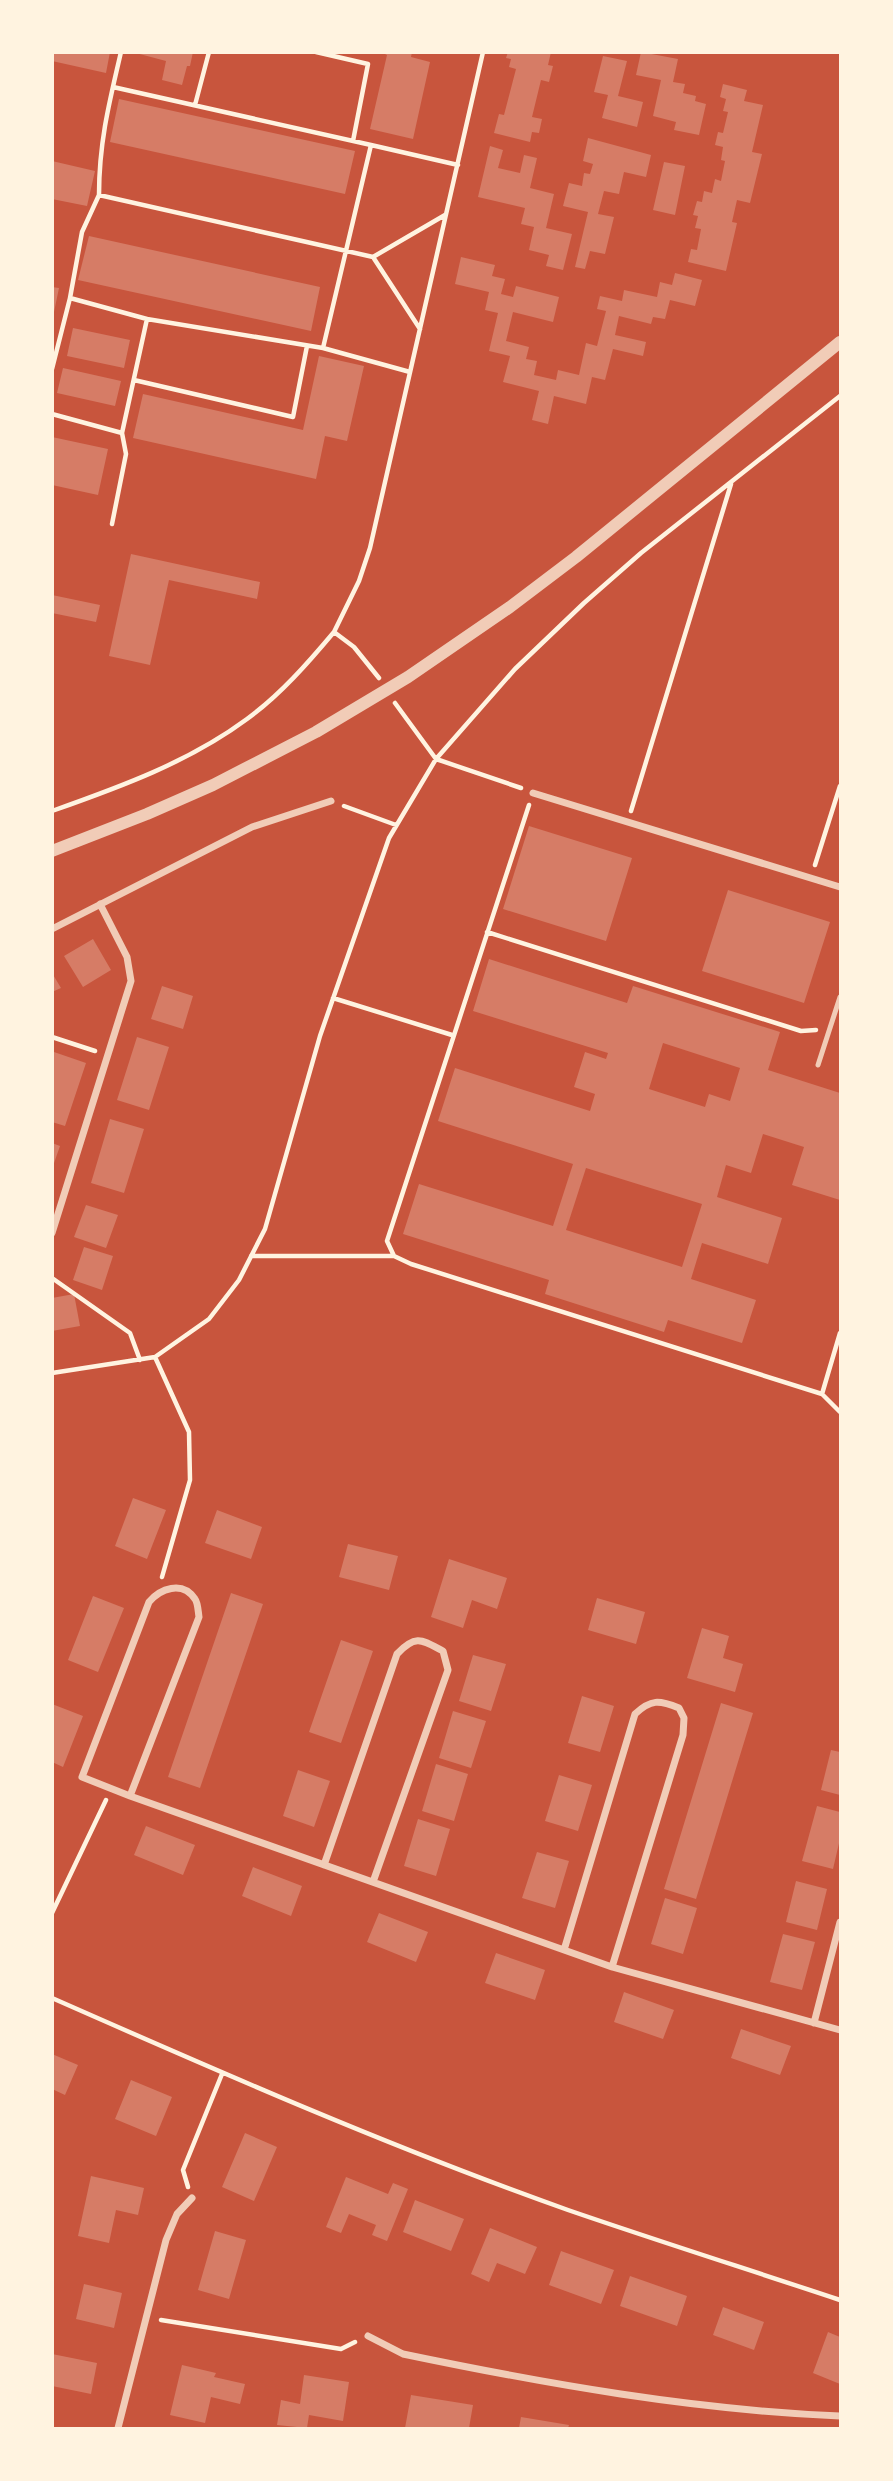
<svg xmlns="http://www.w3.org/2000/svg" width="893" height="2481" font-family="'Exo 2',sans-serif">
  <rect width="100%" height="100%" fill="#c8553d"/>
  <!-- building -->
  <path fill="#d67c66" fill-rule="evenodd" d="M52,52H110L106,73L52,61Z
    M132,52H193L190,66H187L182,85L162,80L166,61Z
    M381,52H412L411,57L430,62L413,139L370,129L387,55Z
    M508,52H551L548,65L553,66L549,82L541,80L532,117L542,119L539,133L532,132L530,142L494,133L499,114L504,115L516,69L509,67L511,59L506,58Z
    M641,52L678,59L673,82L685,84L683,93L696,96L695,101L706,104L699,135L674,130L676,122L653,116L661,80L636,75Z
    M603,56L627,61L618,96L643,102L637,127L602,118L608,95L594,92Z
    M723,84L747,90L744,101L763,105L752,152L762,154L750,203L737,200L732,222L737,223L726,271L688,262L691,249L697,250L701,229L695,228L698,216L693,215L697,201L702,202L704,191L712,193L715,179L721,181L725,161L721,160L723,147L715,145L718,132L723,133L728,112L723,111L726,99L720,97Z
    M119,99L355,151L345,194L110,142Z
    M588,138L651,155L646,177L624,172L619,194L604,191L598,214L614,217L605,254L590,251L585,269L575,267L588,212L563,206L569,183L582,186L584,173L590,174L593,164L583,161Z
    M490,146L503,150L498,168L520,173L524,155L537,158L530,188L554,194L546,228L572,234L563,270L546,266L549,255L529,250L534,227L521,224L525,208L478,197Z
    M52,161L95,171L87,206L52,199Z
    M664,162L685,166L675,215L653,210Z
    M89,236L320,287L311,331L78,280Z
    M461,257L495,265L492,276L505,279L501,294L513,297L516,286L559,297L553,322L513,312L506,341L529,347L526,359L537,361L534,375L556,380L558,370L579,375L586,343L597,346L606,311L597,309L600,296L622,301L624,290L657,297L660,282L672,285L675,273L702,280L695,306L670,300L665,319L653,317L651,324L619,316L615,335L646,342L643,356L613,349L605,380L592,377L586,404L554,396L548,424L532,420L539,391L503,382L510,356L489,351L498,313L485,310L489,292L455,284Z
    M52,287L59,288L54,312H52Z
    M73,328L130,340L124,368L67,356Z
    M319,356L364,366L347,441L325,436L316,479L133,438L143,394L303,430Z
    M63,368L121,381L115,406L57,393Z
    M52,437L108,449L98,495L52,485Z
    M131,554L260,582L257,599L169,580L150,665L109,656Z
    M52,595L100,605L96,622L52,613Z
    M529,826L632,858L606,941L503,909Z
    M728,890L830,922L804,1003L702,971Z
    M93,939L111,970L83,987L64,956Z
    M489,959L627,1003L633,986L780,1032L768,1070L840,1093V1200L792,1185L804,1147L763,1134L751,1173L726,1165L717,1197L782,1218L768,1264L702,1243L691,1279L756,1300L742,1343L668,1320L664,1332L545,1294L549,1280L403,1234L419,1184L553,1226L573,1164L438,1121L455,1068L590,1111L595,1094L574,1087L585,1052L606,1059L608,1053L473,1011ZM663,1043L740,1068L730,1101L709,1094L705,1107L649,1089ZM586,1168L702,1204L682,1267L566,1230Z
    M52,973L61,988L52,992Z
    M162,986L193,996L183,1029L151,1019Z
    M137,1037L169,1047L149,1110L117,1100Z
    M54,1052L86,1063L65,1126L52,1122Z
    M110,1119L144,1129L124,1193L91,1183Z
    M52,1143L60,1146L53,1166H52Z
    M86,1205L118,1215L106,1248L74,1237Z
    M84,1247L113,1256L102,1290L73,1280Z
    M74,1294L80,1326L52,1331V1298Z
    M133,1498L166,1510L147,1559L115,1546Z
    M217,1510L262,1527L251,1559L205,1543Z
    M348,1544L398,1556L389,1590L339,1577Z
    M449,1559L507,1578L497,1609L472,1600L463,1628L431,1617Z
    M231,1593L263,1604L200,1788L168,1777Z
    M93,1596L124,1608L98,1672L68,1660Z
    M597,1598L645,1612L636,1644L588,1630Z
    M702,1628L729,1636L723,1658L743,1664L735,1692L687,1678Z
    M341,1640L373,1651L341,1743L309,1732Z
    M473,1655L506,1664L491,1711L459,1701Z
    M582,1696L614,1706L600,1752L568,1743Z
    M721,1703L753,1713L696,1899L664,1889Z
    M52,1704L83,1716L63,1767L52,1762Z
    M453,1711L486,1721L471,1768L439,1758Z
    M831,1750L840,1752V1795L821,1790Z
    M436,1764L468,1774L454,1821L422,1811Z
    M298,1770L330,1781L314,1827L283,1816Z
    M559,1775L592,1785L578,1831L545,1821Z
    M817,1806L840,1812V1839L833,1869L802,1861Z
    M418,1819L450,1829L436,1876L404,1866Z
    M146,1826L195,1845L183,1875L134,1855Z
    M537,1852L569,1861L555,1908L522,1898Z
    M253,1867L302,1886L291,1916L242,1896Z
    M796,1881L827,1889L817,1930L786,1922Z
    M665,1898L697,1908L683,1954L651,1944Z
    M379,1913L428,1932L416,1962L367,1942Z
    M783,1934L815,1942L802,1990L770,1982Z
    M496,1953L545,1970L535,2000L485,1983Z
    M624,1992L674,2010L663,2039L614,2022Z
    M741,2029L791,2046L780,2075L731,2058Z
    M52,2054L78,2065L65,2095L52,2089Z
    M131,2080L172,2097L156,2136L115,2119Z
    M245,2133L277,2147L254,2201L222,2187Z
    M91,2176L144,2188L138,2215L116,2210L109,2243L78,2236Z
    M346,2177L388,2194L393,2183L408,2189L387,2241L372,2235L376,2225L349,2214L341,2233L326,2227Z
    M415,2200L464,2219L451,2251L403,2232Z
    M490,2228L537,2247L525,2274L497,2263L489,2282L471,2274Z
    M215,2231L246,2240L229,2299L198,2290Z
    M561,2251L614,2270L601,2304L549,2285Z
    M630,2276L687,2296L677,2326L620,2306Z
    M84,2284L122,2293L114,2328L76,2319Z
    M723,2307L764,2322L754,2350L713,2335Z
    M828,2332L840,2337V2384L813,2373Z
    M52,2354L97,2363L91,2394L52,2386Z
    M182,2365L216,2373L214,2377L245,2384L240,2404L211,2397L205,2423L170,2415Z
    M304,2375L349,2382L343,2421L309,2415L307,2428L277,2425L281,2400L300,2404Z
    M411,2395L473,2405L469,2428H405Z
    M521,2417L569,2425L568,2428H519Z"/>
  <g fill="none" stroke-linecap="round" stroke-linejoin="round">
    <!-- path -->
    <path stroke="#fff3e0" stroke-width="4.5" d="M316,52L368,64L353,141
      M113,87L371,145
      M195,105L209,52
      M99,195C99,143 109,103 121,52
      M147,319L323,348L410,372
      M420,329L373,257L445,215
      M323,348L371,145L458,165
      M52,369L70,298
      M134,380L293,417L307,346
      M52,414L122,433
      M112,524L126,454L122,433L147,319L70,298L82,232L99,195L373,257
      M379,678L354,647L334,632L359,581L370,548L483,52
      M395,703L436,759L521,788
      M529,805L387,1241L394,1256L411,1264L822,1394L840,1412
      M344,806L396,825
      M52,811C120,787 189,762 247,719C280,695 308,663 334,632
      M631,811L731,484
      M815,865L840,786
      M487,932L801,1031L816,1030
      M333,998L452,1035
      M52,1037L95,1051
      M251,1256H394
      M52,1278L130,1333L140,1360
      M155,1357L189,1432L190,1480L162,1577
      M52,1373L155,1357L209,1319L239,1280L265,1229L320,1036L389,838L436,759L515,669L584,603L641,553L840,396
      M822,1394L840,1333
      M52,1913L106,1800
      M52,1998C222,2073 393,2148 568,2210C658,2241 750,2270 840,2300
      M188,2187L183,2170L222,2074
      M161,2320L341,2349L355,2342"/>
    <!-- service -->
    <path stroke="#f1ccb7" stroke-width="5" d="M818,1065L840,997"/>
    <!-- minor -->
    <path stroke="#f1ccb7" stroke-width="7" d="M533,793L840,887
      M52,929L252,827L331,801
      M52,1233L131,981L127,957L100,904
      M130,1796L199,1617C198,1611 198,1603 195,1599C182,1580 160,1589 149,1602L82,1777L130,1796L612,1967L840,2030
      M324,1865L397,1654C416,1634 422,1640 443,1651L448,1670L373,1882
      M564,1950L635,1714C651,1699 659,1700 679,1708L684,1718L683,1735L612,1967
      M814,2023L840,1922
      M368,2336L403,2354C547,2384 694,2410 840,2416
      M118,2428L166,2240L177,2214L192,2198"/>
    <!-- tertiary -->
    <path stroke="#f1ccb7" stroke-width="12" d="M52,851L147,814L213,785L316,732L408,677L510,607L576,557L840,342"/>
  </g>
  <!-- border -->
  <rect width="893" height="2481" fill="none" stroke="#fff3e0" stroke-width="108"/>
</svg>
